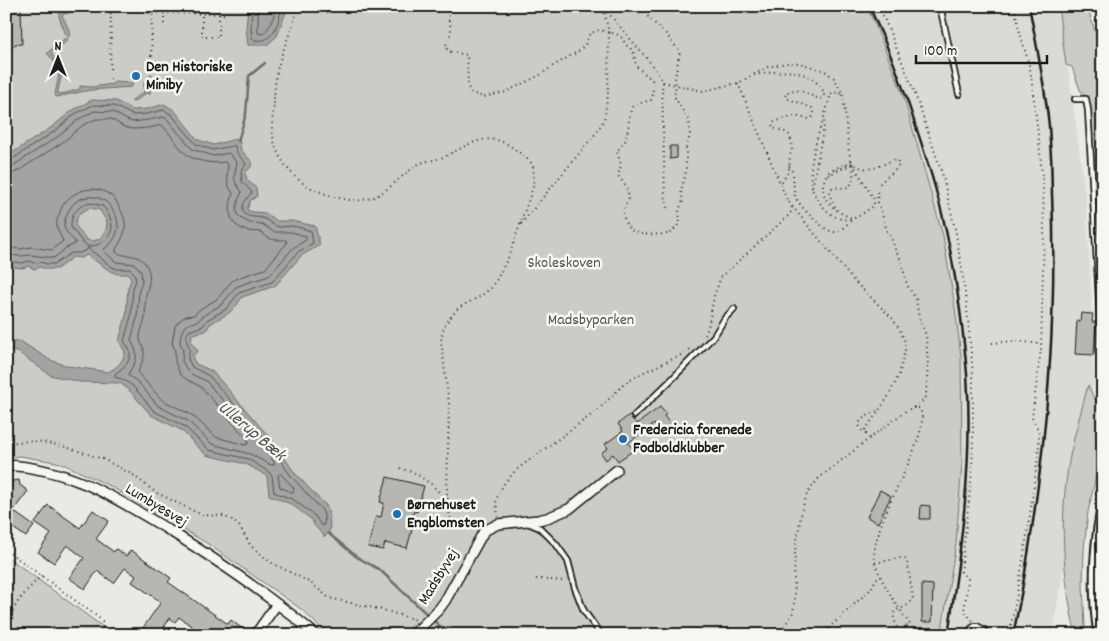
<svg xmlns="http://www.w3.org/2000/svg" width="1109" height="641" font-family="Dekko,sans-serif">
  <rect width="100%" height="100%" fill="#e9e9e5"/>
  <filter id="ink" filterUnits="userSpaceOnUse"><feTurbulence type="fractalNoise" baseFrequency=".02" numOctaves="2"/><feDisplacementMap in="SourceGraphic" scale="10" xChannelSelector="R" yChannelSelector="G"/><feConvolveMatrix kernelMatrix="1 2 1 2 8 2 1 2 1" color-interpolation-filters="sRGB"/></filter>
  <g filter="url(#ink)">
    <!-- built -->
    <path fill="#dadad6" d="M866,6H1060L1086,202L1091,290L1094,379L1079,483L1053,630L1051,635H941L956,543L962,463L961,356L955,308L943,236L903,95L874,22Z"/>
    <!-- green -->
    <path fill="#cbcbc7" stroke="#747472" d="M6,6H866L874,22L903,95L943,236L955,308L961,356L962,463L956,543L941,635H423L425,632L416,622L402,635H328L301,609L208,544L110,486L61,463L20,456L6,458Z
      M1058,6H1089L1090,15L1102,54L1100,68L1103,85V315L1089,101L1080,90L1072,67L1066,65Z
      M1088,385L1097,404L1103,411V445L1088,512L1084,549L1083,584L1085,627L1087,635H1076C1062,579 1059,513 1070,456C1075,432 1082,408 1088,385Z
      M6,556L114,635H6Z"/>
    <!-- water -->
    <path fill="#a3a3a1" stroke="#6d6d6c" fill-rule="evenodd" d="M81,6H83L82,8L62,15L70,32L69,37L66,35L59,17V13Z
      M248,6H286V12L277,36L267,45H248L246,29Z
      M65,38L68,39L67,41L51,53L62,69V73L58,91V94L66,93L80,89V86L91,87L113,84L114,82L130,83L133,85L131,87L91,90L56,97L55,94L60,69L47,53Z
      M144,82L150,83V94L146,93L137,100L132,102V100L144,92Z
      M92,100L116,101L133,110L147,109L164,104L174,110L198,140L214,145L239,138L241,150L252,162L251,167L245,173L247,180L256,188L257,196L250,201L247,210L253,212L266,213L277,221H292L315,226L320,245L301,256L275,286L242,297L237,305L229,313L210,324L206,331L192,334L191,342L198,351L193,355V359L196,364L212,371L272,440L295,473L321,501L326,505L329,513L330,530L325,537L314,525L312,520L291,504L269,495L267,476L246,464L206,455L181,430L151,415L129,390L120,383L80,382L50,375L18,352L9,351H6V343L20,341L50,360L68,366L108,372C117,367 123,363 125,352L119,341L126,316L128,287L131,280L129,274H117L110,271L87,255L81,258L73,257L57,269H46L40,267L34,269L29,266L22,268L6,266V157L52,127L73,110ZM91,208L100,210L107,222L106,230L101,238L94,241L87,240L75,225C78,214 80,211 91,208Z"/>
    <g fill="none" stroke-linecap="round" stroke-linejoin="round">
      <!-- shore -->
      <path stroke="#525251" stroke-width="1" d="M252,6L251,28L252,38L254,40C258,40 263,41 266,39C276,34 281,16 281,6
        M259,6L258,18V33L262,34C270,29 275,16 275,6
        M6,160H11L55,131L75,114L93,105L114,106L133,115L147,114L163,110L171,114L196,144L213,150L232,146H235L237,153L246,164L241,172L242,182L252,192C249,197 242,202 243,209C243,219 256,216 262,218C268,219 271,225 276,226C281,228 287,226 292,226C298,227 305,229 311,231L313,243L298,252L272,282L239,293L226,309L207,320L203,326L189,331C184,337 187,343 190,350L188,354V359L192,367L209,376L268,443L291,476L317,505C324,510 325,517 324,525H321L315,516L294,500L274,492L272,476L269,472L248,459L209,450L184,426L154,411L133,386L122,379L115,377V374C121,369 132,362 130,352C129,348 126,344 124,341L131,316L133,288L136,280L134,273L130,269H117L112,267L89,249L90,246C103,246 115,234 111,221C110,216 106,210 103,206L90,203L81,206L73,214L71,223V227L83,243L88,246L87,250L80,253H71L55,264H47L40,262L34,263L29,261L22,263L6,261
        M6,167L14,165L59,136L79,119L94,111L113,112L127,120L132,122L148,120L163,117L167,119L192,149L213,156L229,153L237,163C234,178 232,179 242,192L239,198L236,209L238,215L242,219L250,223L262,224L274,232H291L306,236V240L293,248L269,276L246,283L236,287L222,304L203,316L198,321L186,325L183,329L181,334L180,342L183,350L182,361L187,370L191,374L206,381L263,446L274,462V465H271L250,454L212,444L188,421L158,406L138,382L128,375C129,371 132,368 134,364C139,355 135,348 131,340L137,318L139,290L142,281L141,272L138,267L134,264L116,262L104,251V249C112,244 117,236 118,227C118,219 116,215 112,209C101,190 73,194 67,215C65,218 64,222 64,226C65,232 71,237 75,242V244L66,248L54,258L30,255L21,256L6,255
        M6,174H12L18,171L63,142L83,125L96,119H111L124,127L132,129L149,128L162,125C170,133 176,144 184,152C194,162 213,164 225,162L228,165L227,177L229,187L233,193C228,210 227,225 248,231C252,232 257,231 260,232C262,233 264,235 267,237C273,241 279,240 286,240L287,243L265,269L243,276L232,281L217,299L200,309L194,315L186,316L180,320L175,326L174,332L172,342L175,351V362L180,374L186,379L201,387L248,440V444L245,445L216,437L192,415L162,400L138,373C140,366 145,359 144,351C144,346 139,342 140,337C140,331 144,324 145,318C146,309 144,299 147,291C150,280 152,272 144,262C135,252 123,258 116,252V249C126,234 129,223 119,207C117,202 115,198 110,195C93,182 66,192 60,212C58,217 56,222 57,227C58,232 61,236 63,241L52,250L31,247L20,249L6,247
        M281,474L294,488L293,492H291L280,487L278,476Z"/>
      <!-- stream -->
      <path stroke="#6d6d6c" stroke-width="2.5" d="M238,141L246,114L249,76L265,63
        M328,533L357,557L380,570L449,635"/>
    </g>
    <!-- building -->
    <path fill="#b6b6b3" stroke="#1c1c1c" d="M6,6H21L22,44H15L6,56Z
      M670,146H677V158L670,159Z
      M1081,313L1093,314L1092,322H1096L1094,355L1075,354L1077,320L1080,321Z
      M660,407L666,414L664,416L674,429L664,436L654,424L628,443L634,450L618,461L613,454L606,460L601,453L608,448L605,444L623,431L618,424L629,415L637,424Z
      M387,477L424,486L417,512L414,511L410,525L413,526L407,548L385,543L383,550L368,547L376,516L381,517L384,503L380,502Z
      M19,480L20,485L28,491L13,511L34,526L26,537L6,523V499L10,494L6,491V482Z
      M880,490L891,496L878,523L867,517Z
      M48,505L80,528L93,510L109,521L96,539L114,552L116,549L126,556L131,550L171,578L168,582L228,624L231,620L249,634V635H225L219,631L216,635H188L193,627L179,617L175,622L170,618L159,635H138L161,602L132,582L136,576L125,568L114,583L97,571L85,589L69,578L84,558L67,545L54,563L38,552L51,534L35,523Z
      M921,505L930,506V519H920Z
      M922,584L933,585L932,622H922Z"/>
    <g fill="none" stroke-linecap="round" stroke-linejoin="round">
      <defs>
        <path id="service" d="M940,6L959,94
          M1075,99H1086L1088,110L1103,365
          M634,416L669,382L714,336L725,318L734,309
          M528,523L540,528L556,544L568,561L575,588L584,611L601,635
          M971,635V629L975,626H977L984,630L986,635"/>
        <path id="minor" d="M6,465C69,468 114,497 167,529C204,552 242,577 277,604C290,613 303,624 316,635
          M255,635L277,604
          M413,635L439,609L445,601L484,531L498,524L538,520L547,518L569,509L617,470"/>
        <path id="tertiary" d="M1100,635C1094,593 1095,551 1103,510"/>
      </defs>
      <!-- service casing -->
      <use href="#service" stroke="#1c1c1c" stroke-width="8"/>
      <!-- minor casing -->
      <use href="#minor" stroke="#1c1c1c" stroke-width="12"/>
      <!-- tertiary casing -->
      <use href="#tertiary" stroke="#1c1c1c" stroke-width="15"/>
      <!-- path -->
      <path stroke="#1c1c1c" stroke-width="2" stroke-dasharray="1 4" stroke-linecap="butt" d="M202,6V37H219V6
        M298,6C293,29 282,49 277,71C275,82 274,94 274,105C273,113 272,121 272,128C273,154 292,181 316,190C332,197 354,204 371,198C383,195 398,179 408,172C413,168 419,163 424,162C432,160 440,159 446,156C472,143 489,129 516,150C522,155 528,159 533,165L534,178L533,187L509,256L497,279L491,288L481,296L458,308L444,326L441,340L449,404L447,495L450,518L476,528
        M453,6L448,17C449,21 451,26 451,30C451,36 446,41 446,47L448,51L467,55L468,87L471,93L484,97L506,92L540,75L553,66L579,51L585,45L589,35L595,31L599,30L616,34L620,36L623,39L625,44L632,50L634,54L636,66L652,80L653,93L651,100L637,104L632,107C628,118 629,130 625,141C623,145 619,148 617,151L621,165L618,176C622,181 627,186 628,193C630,200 624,205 624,212C622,240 653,234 670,234L680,223L679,210L683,201L681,191L686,172V147L690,136V131L689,121L674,96L676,86L675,77L680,51L671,41L667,35L650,19L648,17L649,6
        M554,6L604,8L654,67L663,82L662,90L665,195L668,211
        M879,6L914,91L942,173L956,233L963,277L967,308L973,374V438L972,472L961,572L968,579V581L964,611L973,621
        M148,13L228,14
        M177,13V6
        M184,13V6
        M193,13V6
        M164,24V6
        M754,75C781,71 807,65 824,92V96L821,99C810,97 797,84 785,94L786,97L789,99L812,108C815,111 814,114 812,118L809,119L794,116L773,122L772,124L773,128L785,132L789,135L791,140L792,150L790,155L789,171L781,183
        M110,79L111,6
        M151,81L152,6
        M663,82L703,91L738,83L768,67L786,63H800L825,71L834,78L843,94L849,152L852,163L874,199V205L872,207C866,211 858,218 851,219C833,223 818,203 812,189L824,126V117L831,94L833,92L843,94
        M738,83L787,200L852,279L892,318L900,330L905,342V350L899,375L887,399L865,430L866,434L870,438
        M852,161C844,165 833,168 827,174C825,177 824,181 823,185C822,203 837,212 852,218
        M789,166C796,174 792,186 795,196C798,205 826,234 836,232C841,231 847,224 852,220
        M837,170L852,163
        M812,188C807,171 817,136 823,120
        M835,207C832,201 827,193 833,187C852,190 854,185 853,167
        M521,224L596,133L604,120L608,94L609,33L603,6
        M705,335L708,328L714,296L721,277L789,215L791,212L792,206
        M992,343L1015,341L1042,344
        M913,408H919C937,433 867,523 875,562C876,568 880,574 882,580C892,599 905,617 917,635
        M866,434L860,429L859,423L865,417L877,411
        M6,437L15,442L37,441L66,447L103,459L133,475L155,492L202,515L223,516L232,520L239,526L251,546L270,562L311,583L329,598L383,610L416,620
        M400,468L415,473L431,484L448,501
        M1095,505L1097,490L1103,468
        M498,517L496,500L503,485L516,470L598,410L624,384L642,373L679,356L693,347
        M6,550L98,617L103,623V635
        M875,563L900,558L905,559L908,565L913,599C911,601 908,605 905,607C900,609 896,609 893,614L899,635
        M536,579L566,581
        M10,635C1,615 29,588 42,575
        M779,635L793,613L795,596L794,579L795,551L802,510L806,496L812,487L819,478L870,438L907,410L913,408L924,400L926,394L928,364L926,335L919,318L916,299L907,285L901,260L895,249L893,242L887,231L884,220L878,202L877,195L878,186L881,182L895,170L899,165L897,160H895C879,165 871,174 853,164L826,176
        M821,635L871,589L876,579L880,576
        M901,635L909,623
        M1009,635C1019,585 1028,534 1034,484C1036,468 1040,450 1039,434C1039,428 1034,424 1032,417L1041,349L1044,232L1043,185L1039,141L1030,68L1020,33L1014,6"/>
      <!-- service -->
      <use href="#service" stroke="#f6f6f2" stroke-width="4.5"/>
      <!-- minor -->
      <use href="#minor" stroke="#f6f6f2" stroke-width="9"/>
      <!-- tertiary -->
      <use href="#tertiary" stroke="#f6f6f2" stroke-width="11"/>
      <!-- rail -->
      <path stroke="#1c1c1c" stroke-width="2.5" d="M869,6C888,46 904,88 917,130C925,154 933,178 939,202C954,258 962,317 967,374C973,461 961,550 948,635
        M1013,635C1025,580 1033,525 1040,470C1051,378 1056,286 1052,194C1052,171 1051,149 1049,126C1045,86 1037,46 1029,6"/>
    </g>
  </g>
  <!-- markers -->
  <g fill="#1f6fb2" stroke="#f6f6f2" stroke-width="2">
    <circle cx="136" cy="76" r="5"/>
    <circle cx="623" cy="439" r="5"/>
    <circle cx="397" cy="514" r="5"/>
  </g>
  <g text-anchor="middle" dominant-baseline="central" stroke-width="5" stroke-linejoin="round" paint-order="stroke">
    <!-- poi labels -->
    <g font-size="16" font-weight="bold" fill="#1c1c1c" stroke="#f6f6f2" text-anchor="start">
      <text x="146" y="67">Den Historiske<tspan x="146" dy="18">Miniby</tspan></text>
      <text x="633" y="430">Fredericia forenede<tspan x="633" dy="18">Fodboldklubber</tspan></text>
      <text x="407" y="505">Børnehuset<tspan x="407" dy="18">Engblomsten</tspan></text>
    </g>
    <!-- park labels -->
    <g font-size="16" fill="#51514f" stroke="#f6f6f2">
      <text x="564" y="263">Skoleskoven</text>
      <text x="591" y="320">Madsbyparken</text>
    </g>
    <!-- street labels -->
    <g font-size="16" fill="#1c1c1c" stroke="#f6f6f2">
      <text transform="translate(156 506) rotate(31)">Lumbyesvej</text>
      <text transform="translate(439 577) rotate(-58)">Madsbyvej</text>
    </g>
    <!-- water labels -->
    <g font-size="18" font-style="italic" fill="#525251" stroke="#f6f6f2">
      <text transform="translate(251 432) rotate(40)">Ullerup Bæk</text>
    </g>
  </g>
  <!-- margin -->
  <rect width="1109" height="641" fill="none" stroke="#f6f6f2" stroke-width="25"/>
  <rect x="12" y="12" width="1084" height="616" fill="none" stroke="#1c1c1c" stroke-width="2" filter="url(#ink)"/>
  <!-- north arrow -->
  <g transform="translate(58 58)" stroke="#f6f6f2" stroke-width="4" paint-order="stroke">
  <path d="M0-4L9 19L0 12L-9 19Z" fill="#1c1c1c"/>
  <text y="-8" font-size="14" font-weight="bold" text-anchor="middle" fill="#1c1c1c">N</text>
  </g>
  <!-- scale -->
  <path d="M916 55v8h131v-8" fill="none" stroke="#1c1c1c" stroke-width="2.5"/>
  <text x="924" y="55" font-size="15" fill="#1c1c1c" stroke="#f6f6f2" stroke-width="4" paint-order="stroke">100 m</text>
</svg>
